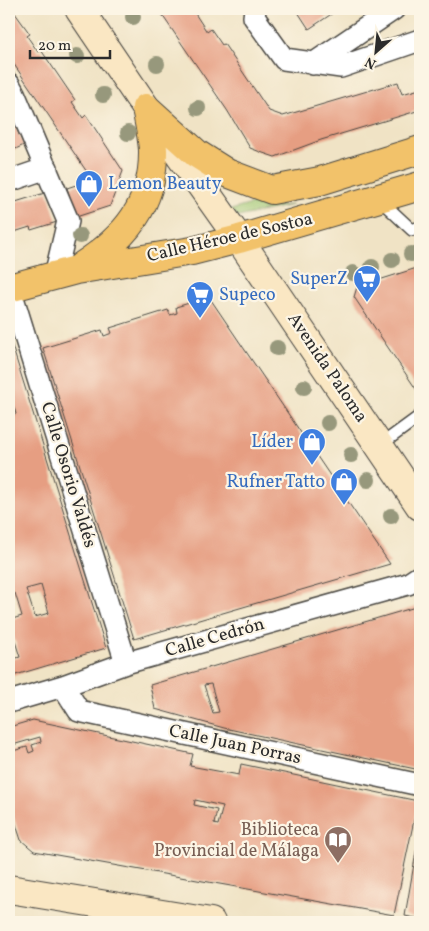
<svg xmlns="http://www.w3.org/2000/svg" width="429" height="931" font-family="Vollkorn,serif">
  <rect width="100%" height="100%" fill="#fcf5e5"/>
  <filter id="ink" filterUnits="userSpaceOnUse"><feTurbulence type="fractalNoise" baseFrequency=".02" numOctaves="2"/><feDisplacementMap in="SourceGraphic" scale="10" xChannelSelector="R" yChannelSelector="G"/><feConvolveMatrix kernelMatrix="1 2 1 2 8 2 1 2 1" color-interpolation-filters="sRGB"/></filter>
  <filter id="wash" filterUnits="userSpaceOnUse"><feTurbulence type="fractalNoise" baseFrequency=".0096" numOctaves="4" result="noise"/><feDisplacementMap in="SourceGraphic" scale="20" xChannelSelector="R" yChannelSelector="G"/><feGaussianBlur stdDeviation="1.12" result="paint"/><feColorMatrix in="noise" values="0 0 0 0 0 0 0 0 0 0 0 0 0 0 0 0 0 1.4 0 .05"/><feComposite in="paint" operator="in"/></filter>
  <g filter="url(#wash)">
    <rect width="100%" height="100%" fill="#f0e3c5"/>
    <!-- green -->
    <path fill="#9fc671" stroke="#65784e" d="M255,203L270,206L292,205L238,217L231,210Z"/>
    <g id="blocks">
      <!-- building -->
      <path fill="#e69e82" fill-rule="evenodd" d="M9,9H12L30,34L27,36L38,52L41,50L75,100L72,102L83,118L86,115L123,171L110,206L76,217L67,188L85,182L89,175L9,57Z
        M158,9H192L207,32L211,29L222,45L224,44L269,111L283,116L398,82L402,94L420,89V110L321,140L275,157L263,153L250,148L227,110Z
        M296,9H339L309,29Z
        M13,121L24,145L9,152V122Z
        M48,192L57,222L31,230L30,227L11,233L12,236L9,237V204Z
        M420,267V395L354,297L357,287Z
        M209,297L390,564L134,639L43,348L102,330L104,336L112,333L110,328L168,310L170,315L177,313L176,307Z
        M9,339H10L106,648L9,677V660L20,657L13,635L9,637V620L22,616L15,593L9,595V417L16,414L13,404L9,405ZM41,585L49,613L35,617L26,589Z
        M419,606L420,608V770L224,728L155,709L150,685ZM211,684L219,712L213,713L204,685Z
        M33,720L193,754L190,766L239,775L241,764L418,801L394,915L34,851L21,840L9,803V752L27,747L29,753L34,751L32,745L41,742L40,737L9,746V727ZM195,800L223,806L218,825L214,824L217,810L194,805Z
        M419,835H420V919L405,916Z"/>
    </g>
  </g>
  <g filter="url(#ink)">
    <use href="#blocks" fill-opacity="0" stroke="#494742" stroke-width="1"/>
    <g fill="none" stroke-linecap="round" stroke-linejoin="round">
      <defs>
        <path id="lane" d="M380,200L412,230L420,227
          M379,446L420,416"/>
        <path id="street" d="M255,9L254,17L284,59L341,67L420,40
          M313,64L394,9
          M9,84L14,93L68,221L55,276
          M9,181L47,168
          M10,288L126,663
          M63,686L79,711L420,785
          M9,702L63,686L126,663L408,584L420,576"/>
        <path id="secondary" d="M79,9L146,108L239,239L420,506
          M9,889L211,922"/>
        <path id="primary" d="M146,108L197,154L227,173L272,190L320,181L420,150
          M82,266C125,238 154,205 153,150C152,136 149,122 146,108
          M9,288L76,270L192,251L239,239L420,186"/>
      </defs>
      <!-- lane casing -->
      <use href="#lane" stroke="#494742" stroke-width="14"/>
      <!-- street casing -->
      <use href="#street" stroke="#494742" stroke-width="24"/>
      <!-- secondary casing -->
      <use href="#secondary" stroke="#494742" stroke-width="30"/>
      <!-- primary casing -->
      <use href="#primary" stroke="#494742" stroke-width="30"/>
      <!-- lane -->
      <use href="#lane" stroke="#fff" stroke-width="11"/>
      <!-- street -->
      <use href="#street" stroke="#fff" stroke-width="21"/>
      <!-- secondary -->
      <use href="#secondary" stroke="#fae7c3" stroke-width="28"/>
      <!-- primary -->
      <use href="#primary" stroke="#f2c26a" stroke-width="28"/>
    </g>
    <!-- trees -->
    <g fill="#97987c">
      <circle cx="133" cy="17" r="8"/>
      <circle cx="77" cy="56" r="8"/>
      <circle cx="157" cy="64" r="8"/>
      <circle cx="103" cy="95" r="8"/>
      <circle cx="198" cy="108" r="8"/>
      <circle cx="128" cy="133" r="8"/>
      <circle cx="80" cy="236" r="8"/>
      <circle cx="411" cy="254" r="8"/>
      <circle cx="392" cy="260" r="8"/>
      <circle cx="372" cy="267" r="8"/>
      <circle cx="353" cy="273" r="8"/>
      <circle cx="277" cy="348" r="8"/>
      <circle cx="304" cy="387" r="8"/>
      <circle cx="328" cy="423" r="8"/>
      <circle cx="351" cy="455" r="8"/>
      <circle cx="368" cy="480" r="8"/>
      <circle cx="391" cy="516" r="8"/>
    </g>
  </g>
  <!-- icons -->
  <defs>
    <symbol id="shop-pin" viewBox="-11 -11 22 30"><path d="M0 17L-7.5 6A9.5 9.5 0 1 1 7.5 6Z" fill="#3f7fe0" stroke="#fcf5e5"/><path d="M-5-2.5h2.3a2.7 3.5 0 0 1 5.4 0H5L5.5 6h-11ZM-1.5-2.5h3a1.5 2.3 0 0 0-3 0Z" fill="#fff"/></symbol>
    <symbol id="supermarket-pin" viewBox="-11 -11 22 30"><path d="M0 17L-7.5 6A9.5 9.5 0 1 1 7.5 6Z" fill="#3f7fe0" stroke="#fcf5e5"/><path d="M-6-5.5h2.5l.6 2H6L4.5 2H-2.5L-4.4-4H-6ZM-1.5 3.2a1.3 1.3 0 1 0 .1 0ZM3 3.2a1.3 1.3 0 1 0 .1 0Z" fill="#fff"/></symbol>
    <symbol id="library-pin" viewBox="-11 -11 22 30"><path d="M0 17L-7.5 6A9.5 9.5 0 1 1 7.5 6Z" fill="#8d6e63" stroke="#fcf5e5"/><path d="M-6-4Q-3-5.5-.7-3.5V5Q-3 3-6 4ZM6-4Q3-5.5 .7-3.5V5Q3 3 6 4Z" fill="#fff"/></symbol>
  </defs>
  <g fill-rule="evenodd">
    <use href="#shop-pin" x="73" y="168" width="32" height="43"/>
    <use href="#supermarket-pin" x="351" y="263" width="32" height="43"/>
    <use href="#supermarket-pin" x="184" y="279" width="32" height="43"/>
    <use href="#shop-pin" x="296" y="426" width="32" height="43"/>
    <use href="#shop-pin" x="328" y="466" width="32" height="43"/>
    <use href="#library-pin" x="322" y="824" width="32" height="43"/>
  </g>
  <g text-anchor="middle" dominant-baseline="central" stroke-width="4.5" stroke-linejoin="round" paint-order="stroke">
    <!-- shop labels -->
    <g font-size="18" fill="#366cbe" stroke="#fcf5e5" text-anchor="end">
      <text x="108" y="184" text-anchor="start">Lemon Beauty</text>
      <text x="348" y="279">SuperZ</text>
      <text x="219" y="295" text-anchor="start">Supeco</text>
      <text x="293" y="442">Líder</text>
      <text x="325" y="482">Rufner Tatto</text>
    </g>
    <!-- street labels -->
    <g font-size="18" fill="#2b2b2b" stroke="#fcf5e5">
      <text transform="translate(230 238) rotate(-13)">Calle Héroe de Sostoa</text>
      <text transform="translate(327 368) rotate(56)">Avenida Paloma</text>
      <text transform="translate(68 475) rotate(73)">Calle Osorio Valdés</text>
      <text transform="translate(215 638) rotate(-16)">Calle Cedrón</text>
      <text transform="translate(235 745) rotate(12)">Calle Juan Porras</text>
    </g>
    <!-- education labels -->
    <g font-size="18" fill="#785e54" stroke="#fcf5e5" text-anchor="end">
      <text x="319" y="830">Biblioteca<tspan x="319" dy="21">Provincial de Málaga</tspan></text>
    </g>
  </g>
  <!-- margin -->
  <rect width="429" height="931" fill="none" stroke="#fcf5e5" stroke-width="30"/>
  <!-- north arrow -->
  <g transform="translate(376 52) rotate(207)" stroke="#fcf5e5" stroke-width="4" paint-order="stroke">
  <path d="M0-4L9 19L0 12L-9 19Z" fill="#2b2b2b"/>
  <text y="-8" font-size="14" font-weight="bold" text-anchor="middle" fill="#2b2b2b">N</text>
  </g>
  <!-- scale -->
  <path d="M30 50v8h80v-8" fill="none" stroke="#2b2b2b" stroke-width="2.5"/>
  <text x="38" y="50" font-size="15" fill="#2b2b2b" stroke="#fcf5e5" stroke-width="4" paint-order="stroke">20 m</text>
</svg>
